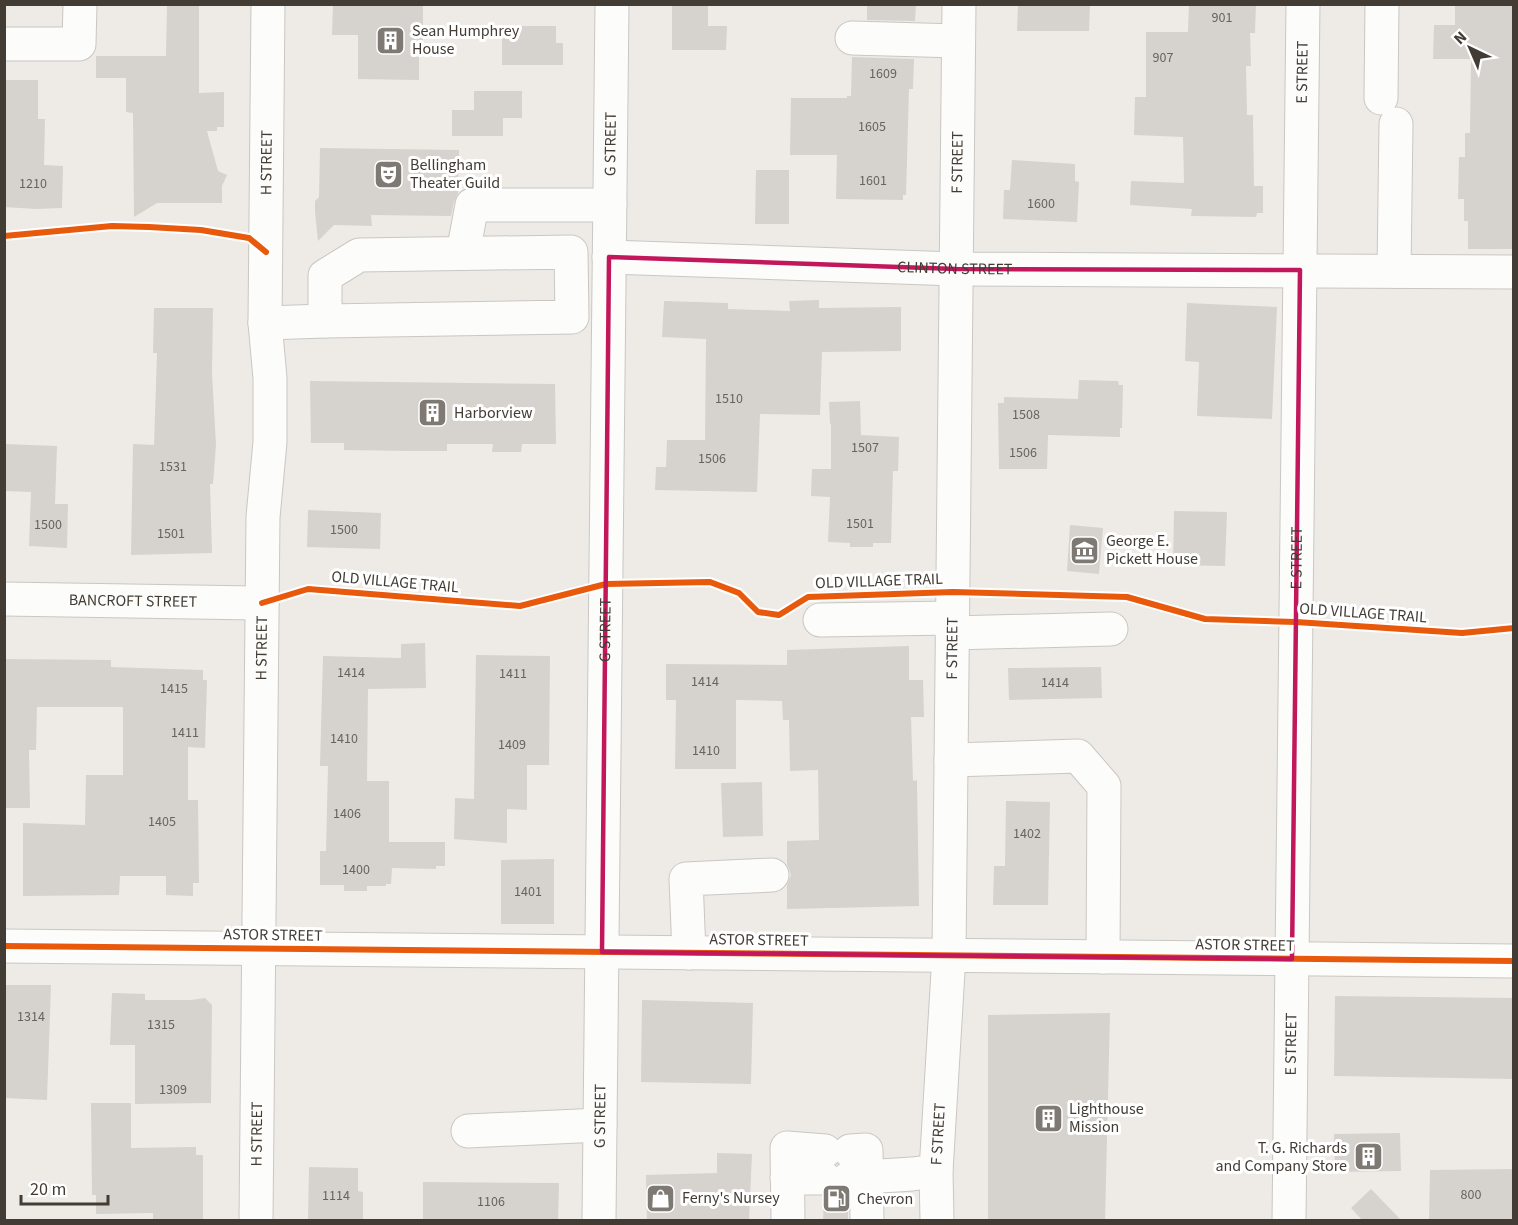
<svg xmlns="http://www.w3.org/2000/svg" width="1518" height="1225" font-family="'Source Sans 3',sans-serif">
  <rect width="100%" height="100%" fill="#eeebe7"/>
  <!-- building -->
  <path fill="#d6d2ce" d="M167,4H199V93L224,92V127H217V131H207L218,171L227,175L222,186V203H157L134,217L133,113L126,112V78H96V56H166Z
    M333,4H423V46H419V80L358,79V35H332Z
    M672,4H708V26H727L726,50H672Z
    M867,4H916L915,21L867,20Z
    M1018,4H1090L1089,31H1017Z
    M1189,4H1256L1255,33H1250L1251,66H1246L1247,115H1253L1254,186H1263V213H1257L1256,217L1191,216L1192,209L1130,205L1131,181L1184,183L1183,137L1134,135L1135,97H1146V32H1188Z
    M1455,4H1514V249H1468V221H1464V199H1458L1459,157H1465V133H1470L1471,59H1433L1434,25H1455Z
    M502,26H556V43H563V65H502Z
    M852,57L914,59L913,89H909L906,195H903V200L836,199L837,155H790L791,98H847V96H851Z
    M4,80H38V119H45L44,165L63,166L62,208L36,209L4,207Z
    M474,91H522V118H503V136H452V110H474Z
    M320,148L459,150L458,193L454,202L451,216L371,215L372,226L334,225L318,241L315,212V201L319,197Z
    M1012,160L1075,164V181L1079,182L1077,222L1003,219L1004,190H1010Z
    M756,170H789V224H755Z
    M819,300V308L901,307V351L822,352L820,415L760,414L757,492L655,490L656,467H666L667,440H705L706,339L662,337L664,301L728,303V309L790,311L789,301Z
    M1187,303L1277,307L1272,419L1197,416L1199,362L1185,361Z
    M154,308H213L212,373L216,445L213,484H210L212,553L131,555L133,444L154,445L157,353H153Z
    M1079,380L1118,381L1119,385H1123L1122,428H1120V437L1048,435L1047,469H999L998,403H1004V397L1078,399Z
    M310,381L555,384L556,444H522L521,452H492L493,444H447V451H413L344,450V443H311Z
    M860,401L861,435L899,437L898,471H893L891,543H873V547H850V543L828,542L830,497L811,496L812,469H831V424H830L829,402Z
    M4,444L57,446L55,504H68L67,548L29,546L31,492L4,491Z
    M308,510L381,513L380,549L307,547Z
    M1174,511L1227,512L1225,566L1173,565Z
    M1070,525L1103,528L1099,574L1067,571Z
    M425,643L426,688L368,689L367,781H389V842H445V866H436V869L392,868L391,884H386V886H367V891H344V885H320V851H326L328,766H320L323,656L401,658V644Z
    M909,646V680H923L924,717H911L913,781L917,780L919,906L787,909V885L791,875L787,864V841L819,840L818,770L790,771L789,720H783L782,701L736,700V769H675L676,700H666V664L787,665V650Z
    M476,655L550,656L549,765H527V810L507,809V843L454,839L455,798L474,799Z
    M4,659L111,660V667L203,670V680H207L205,748L188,747V800H198L199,883H193V896L166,895V876H120L119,895L23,896V823L85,825L86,775H123V707H37L36,750H29L30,808H4Z
    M1101,667L1102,698L1009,700L1008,668Z
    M762,782L763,836L723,837L721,783Z
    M1006,801L1050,802L1048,905H993L994,866H1005Z
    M554,859V924H501V860Z
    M4,985H51L47,1100L4,1098Z
    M112,993L145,994V1000H191L205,998L212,1005L211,1103L135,1104V1045H110Z
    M1335,996L1514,998V1079L1334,1076Z
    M642,1000L753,1003L751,1084L641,1082Z
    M1110,1013L1105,1221H988V1015Z
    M91,1103H131V1148L196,1147V1155H203V1221H153V1213L96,1214V1195H92Z
    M1400,1133L1401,1171L1335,1172L1334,1134Z
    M717,1153L752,1154L749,1221H647L646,1175L717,1173Z
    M309,1167L358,1168V1191L363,1192V1221H308Z
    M1514,1169V1221H1429L1430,1170Z
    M423,1182L559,1183L558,1221H423Z
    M1371,1189L1402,1221H1363L1351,1208Z
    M836,1191L848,1196V1221H823L824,1197Z"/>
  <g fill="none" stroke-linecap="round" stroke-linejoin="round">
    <defs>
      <g id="minor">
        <path d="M852,38L958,41"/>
        <path d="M4,44H79L80,4"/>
        <path d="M1381,98L1382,4"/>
        <path d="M571,252L572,317L325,321V276L359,255Z"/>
        <path d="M463,253L472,205H610"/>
        <path id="s1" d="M609,257L956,269L1514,272"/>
        <path d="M1394,271L1396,124"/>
        <path d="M265,323L325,321"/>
        <path id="s2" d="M4,599L262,603"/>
        <path d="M820,620L952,618"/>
        <path d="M952,633L1111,629"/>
        <path d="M951,760L1078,756L1104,786L1103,957"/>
        <path d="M4,946L1514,961"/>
        <path d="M689,953L686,879L772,875"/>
        <path d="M468,1131L600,1125"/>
        <path d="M850,1151L866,1150L867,1220"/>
        <path d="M787,1178H824"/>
        <path d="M849,1178L912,1174L936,1171"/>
        <path id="s3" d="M256,1220L263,517L270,442V378L265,323L268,4"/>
        <path id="s4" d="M599,1220L612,4"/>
        <path d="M788,1220L787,1148L825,1151"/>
        <path id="s5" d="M937,1220L936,1171L949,955L959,4"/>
        <path id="s6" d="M1289,1220L1303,4"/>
      </g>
    </defs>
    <!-- minor casing -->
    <use href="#minor" stroke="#cac7c3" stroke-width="35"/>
    <!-- minor -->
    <use href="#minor" stroke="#fcfcfb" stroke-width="33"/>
    <defs>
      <path id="cycleway" d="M4,236L112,226L149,227L201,230L249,238L266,252
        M262,603L308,589L520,606L606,584L710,582L739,593L758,612L779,615L808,597L953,592L1127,597L1205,619L1296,622L1462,633L1514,628
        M4,946L1514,961"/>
    </defs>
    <!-- cycleway casing -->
    <use href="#cycleway" stroke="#fff" stroke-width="10"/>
    <!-- cycleway -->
    <use href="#cycleway" stroke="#e8590c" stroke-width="6"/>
  </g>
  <!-- marked area -->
  <path fill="none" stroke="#c2185b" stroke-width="4.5" stroke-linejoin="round" d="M609,257L956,269L1300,270L1292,959L602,952Z"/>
  <!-- icons -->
  <defs>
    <symbol id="building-square" viewBox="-11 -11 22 22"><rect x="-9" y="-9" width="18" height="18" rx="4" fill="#7e7973" stroke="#fff"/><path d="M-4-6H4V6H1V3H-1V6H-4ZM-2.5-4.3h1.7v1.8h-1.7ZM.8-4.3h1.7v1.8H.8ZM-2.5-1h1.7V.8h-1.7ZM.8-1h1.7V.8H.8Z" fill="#fff"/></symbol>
    <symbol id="theatre-square" viewBox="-11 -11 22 22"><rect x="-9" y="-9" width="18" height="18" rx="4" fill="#7e7973" stroke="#fff"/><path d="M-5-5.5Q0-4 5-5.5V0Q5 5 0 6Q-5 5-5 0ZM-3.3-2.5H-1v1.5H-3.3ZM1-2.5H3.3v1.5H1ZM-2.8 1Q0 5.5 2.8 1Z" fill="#fff"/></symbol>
    <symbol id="museum-square" viewBox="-11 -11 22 22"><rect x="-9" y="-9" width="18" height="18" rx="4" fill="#7e7973" stroke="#fff"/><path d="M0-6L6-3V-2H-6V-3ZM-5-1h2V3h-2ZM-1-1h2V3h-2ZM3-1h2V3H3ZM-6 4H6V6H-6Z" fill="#fff"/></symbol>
    <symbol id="shop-square" viewBox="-11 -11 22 22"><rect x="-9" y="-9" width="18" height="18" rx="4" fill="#7e7973" stroke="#fff"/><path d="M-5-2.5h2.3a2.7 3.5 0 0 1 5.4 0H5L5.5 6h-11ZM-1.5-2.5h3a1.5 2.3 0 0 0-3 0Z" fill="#fff"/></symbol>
    <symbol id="fuel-square" viewBox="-11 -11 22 22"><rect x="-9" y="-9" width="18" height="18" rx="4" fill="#7e7973" stroke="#fff"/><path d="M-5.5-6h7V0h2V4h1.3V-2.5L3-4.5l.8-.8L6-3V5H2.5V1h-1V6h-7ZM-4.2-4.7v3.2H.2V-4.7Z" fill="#fff"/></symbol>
  </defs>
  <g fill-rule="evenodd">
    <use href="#building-square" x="374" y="24" width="33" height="33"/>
    <use href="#theatre-square" x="372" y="158" width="33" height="33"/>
    <use href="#building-square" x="416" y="396" width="33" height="33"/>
    <use href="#museum-square" x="1068" y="534" width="33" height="33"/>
    <use href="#building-square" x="1032" y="1102" width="33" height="33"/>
    <use href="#building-square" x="1352" y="1140" width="33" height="33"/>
    <use href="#shop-square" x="644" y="1182" width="33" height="33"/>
    <use href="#fuel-square" x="820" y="1182" width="33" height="33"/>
  </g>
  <g text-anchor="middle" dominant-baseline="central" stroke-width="6" stroke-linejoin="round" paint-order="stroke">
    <!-- number labels -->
    <g font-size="14" fill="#68635c">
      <text x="1222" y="18">901</text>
      <text x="1163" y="58">907</text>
      <text x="883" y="74">1609</text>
      <text x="872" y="127">1605</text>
      <text x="873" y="181">1601</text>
      <text x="33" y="184">1210</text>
      <text x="1041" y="204">1600</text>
      <text x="729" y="399">1510</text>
      <text x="1026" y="415">1508</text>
      <text x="865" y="448">1507</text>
      <text x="1023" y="453">1506</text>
      <text x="712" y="459">1506</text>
      <text x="173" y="467">1531</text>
      <text x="860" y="524">1501</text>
      <text x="48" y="525">1500</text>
      <text x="344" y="530">1500</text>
      <text x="171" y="534">1501</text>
      <text x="351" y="673">1414</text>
      <text x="513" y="674">1411</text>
      <text x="705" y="682">1414</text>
      <text x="1055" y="683">1414</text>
      <text x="174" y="689">1415</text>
      <text x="185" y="733">1411</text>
      <text x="344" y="739">1410</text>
      <text x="512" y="745">1409</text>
      <text x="706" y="751">1410</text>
      <text x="347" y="814">1406</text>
      <text x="162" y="822">1405</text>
      <text x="1027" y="834">1402</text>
      <text x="356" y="870">1400</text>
      <text x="528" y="892">1401</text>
      <text x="31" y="1017">1314</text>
      <text x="161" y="1025">1315</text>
      <text x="173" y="1090">1309</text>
      <text x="1471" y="1195">800</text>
      <text x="336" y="1196">1114</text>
      <text x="491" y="1202">1106</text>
    </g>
    <!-- poi labels -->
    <g font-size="16" fill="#423c34" stroke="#fff" text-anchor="start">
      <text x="412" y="31">Sean Humphrey<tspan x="412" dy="18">House</tspan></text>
      <text x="410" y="165">Bellingham<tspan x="410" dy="18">Theater Guild</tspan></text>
      <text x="454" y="413">Harborview</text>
      <text x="1106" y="541">George E.<tspan x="1106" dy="18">Pickett House</tspan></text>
      <text x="1069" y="1109">Lighthouse<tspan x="1069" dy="18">Mission</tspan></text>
      <text x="1347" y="1148" text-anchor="end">T. G. Richards<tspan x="1347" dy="18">and Company Store</tspan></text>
      <text x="682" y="1198">Ferny's Nursey</text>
      <text x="857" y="1199">Chevron</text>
    </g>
    <!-- street labels -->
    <g font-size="16" fill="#423c34" stroke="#fff">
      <text stroke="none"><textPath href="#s6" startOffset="1148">E STREET</textPath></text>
      <text stroke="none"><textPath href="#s4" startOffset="1076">G STREET</textPath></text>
      <text stroke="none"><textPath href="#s3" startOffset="1058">H STREET</textPath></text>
      <text stroke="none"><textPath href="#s5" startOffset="1058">F STREET</textPath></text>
      <text stroke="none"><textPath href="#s1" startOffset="346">CLINTON STREET</textPath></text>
      <text stroke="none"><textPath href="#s6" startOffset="662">E STREET</textPath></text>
      <text transform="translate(879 581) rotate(-2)">OLD VILLAGE TRAIL</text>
      <text transform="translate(395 582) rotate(5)">OLD VILLAGE TRAIL</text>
      <text stroke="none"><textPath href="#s2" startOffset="129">BANCROFT STREET</textPath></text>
      <text transform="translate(1363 613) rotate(4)">OLD VILLAGE TRAIL</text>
      <text stroke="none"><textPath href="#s4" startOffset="590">G STREET</textPath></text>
      <text stroke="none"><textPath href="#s3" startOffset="572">H STREET</textPath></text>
      <text stroke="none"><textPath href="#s5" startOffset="572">F STREET</textPath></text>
      <text transform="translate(273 935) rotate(1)">ASTOR STREET</text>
      <text transform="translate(759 940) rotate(1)">ASTOR STREET</text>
      <text transform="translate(1245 945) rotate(1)">ASTOR STREET</text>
      <text stroke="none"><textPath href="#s6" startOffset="176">E STREET</textPath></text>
      <text stroke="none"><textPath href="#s4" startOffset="104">G STREET</textPath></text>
      <text stroke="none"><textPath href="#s3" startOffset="86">H STREET</textPath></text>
      <text stroke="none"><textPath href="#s5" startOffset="86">F STREET</textPath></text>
    </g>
  </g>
  <!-- border -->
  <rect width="1518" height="1225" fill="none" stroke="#423c34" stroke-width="12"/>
  <!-- north arrow -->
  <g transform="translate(1470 48) rotate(316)" stroke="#ffffff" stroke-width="4.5" paint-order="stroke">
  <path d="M0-4.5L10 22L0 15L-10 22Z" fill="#423c34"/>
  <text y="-9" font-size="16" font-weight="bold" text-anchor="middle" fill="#423c34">N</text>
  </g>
  <!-- scale -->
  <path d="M21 1195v9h87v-9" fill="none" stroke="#423c34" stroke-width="3"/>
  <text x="30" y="1195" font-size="18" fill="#423c34" stroke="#ffffff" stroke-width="4.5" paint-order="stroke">20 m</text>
</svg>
